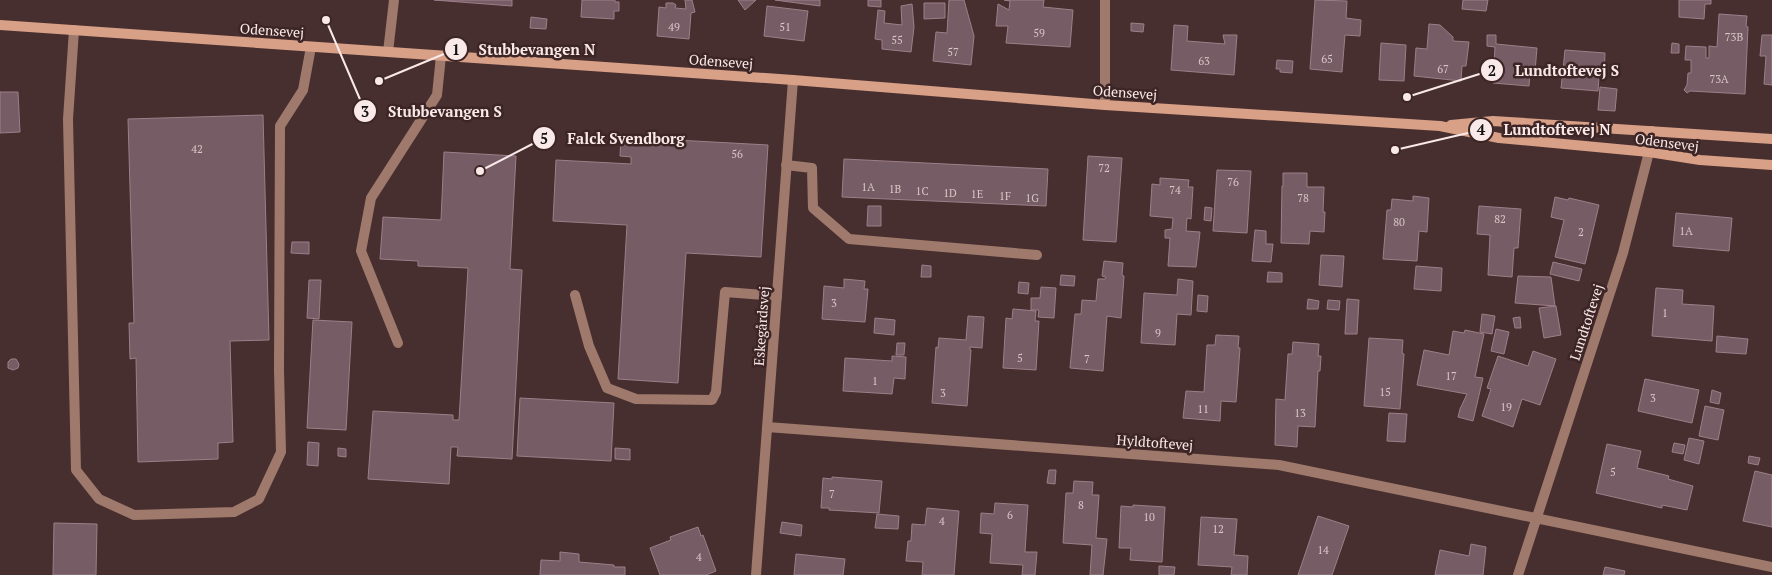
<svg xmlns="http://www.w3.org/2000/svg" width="1772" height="575" font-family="'PT Serif',serif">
  <rect width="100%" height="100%" fill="#482f2f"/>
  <!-- building -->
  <path fill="#765c64" stroke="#9c7f89" d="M434,0H512V6Z
    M582,0H615V2H619V11H614V19L581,17Z
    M685,0H692L695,12L691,13L689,39L657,36L659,7L666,8V3H673L676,5L675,8L686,9Z
    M738,0H756L745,10Z
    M775,0H820V6Z
    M868,0H881V7L868,6Z
    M949,0H964L974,36L971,65L933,61L936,32L947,33Z
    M1004,0H1044L1043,7L1073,10L1070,47L1006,43L1008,26H996L998,4L1009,10L1010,1Z
    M1315,0L1347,1L1346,18L1361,20L1360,36L1345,35L1342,72L1310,69Z
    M1463,0H1488L1486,11L1462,9Z
    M1679,0H1711V4H1705L1704,19L1679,17Z
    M924,3H945V18L924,19Z
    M912,4L914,27L911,52L882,49V40L875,39L878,10L885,11L884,23L902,25L901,6Z
    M767,6L808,11L804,41L764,36Z
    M1719,14L1747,16L1746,26L1748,27L1745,94L1690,91L1687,93L1684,90L1687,85L1688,73H1691V60H1685L1686,46L1706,47V58H1709V46L1717,47Z
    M531,17L547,19L546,29L530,28Z
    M1131,23L1144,24L1143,32L1131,31Z
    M1429,24L1440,25L1453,37V41L1469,42L1466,66H1462L1461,81L1414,76L1416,48L1427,49Z
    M1174,25L1188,26L1187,41L1225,44L1223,35H1237L1234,75L1171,70Z
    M1487,35H1496V44L1537,48L1535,71H1530L1529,86L1493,83L1495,47L1487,46Z
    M1762,35H1772V85L1764,84L1766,56H1760Z
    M1381,43L1406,45L1404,81L1379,80Z
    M1672,43L1679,44V53H1671Z
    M1565,50L1605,53L1604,76H1599L1598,91L1561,88Z
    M1277,60L1293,61L1292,73L1280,72V69H1276Z
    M1600,87L1617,89L1615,111L1598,110Z
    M0,92H18L20,132L0,133Z
    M263,115L269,340L230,341L233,442L218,443V459L138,462L136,358L130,359L129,323H134L128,119Z
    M621,137L768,145L761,257L686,253L678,383L618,379L627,225L553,221L556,160L631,164V157L620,156Z
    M444,152L516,156L510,269L522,270L512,459L457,456L458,447H451L449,484L368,479L373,411L453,415V420H459L468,268L418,266V261L380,259L383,217L441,220Z
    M1088,156L1122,158L1116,242L1083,240Z
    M844,159L1048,169L1046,206L842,197Z
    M1217,170L1251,171L1247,233L1213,231Z
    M1283,173H1307V187H1324L1323,212H1325L1324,232L1310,231L1309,244L1281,243L1282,186H1283Z
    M1160,178L1189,180L1188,187H1193L1191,219L1187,218L1186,231L1200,232L1196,267L1168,266L1170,238H1165V230L1172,229L1173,218L1150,216L1152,184L1160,185Z
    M1413,196L1429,198L1427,232L1419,231L1417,261L1383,259L1387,210H1391L1392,199L1413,201Z
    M1555,197L1568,200L1569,198L1599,205L1585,264L1555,257L1564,220L1551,217Z
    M868,206H881V226H867Z
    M1479,206L1521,209L1518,248H1514L1512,277L1488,275L1490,235L1477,234Z
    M1205,207L1212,208L1211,221L1204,220Z
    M1676,213L1732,218L1729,251L1673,246Z
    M1255,230L1266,231V244H1273L1271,262L1252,261Z
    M292,242H309V254L291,253Z
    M1321,255L1344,256L1342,287L1319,285Z
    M1104,261L1123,263L1122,275L1124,276L1121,318L1107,316L1103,371L1070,368L1075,314H1081L1082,300L1096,301L1098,279H1105L1106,277L1102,276Z
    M1553,262L1582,269L1579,281L1550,274Z
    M922,265L931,266V277H921Z
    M1416,266L1442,268L1441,291L1414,289Z
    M1268,272L1282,273V282H1267Z
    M1061,275L1075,276L1074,286L1060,285Z
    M1518,276L1551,277L1555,306L1515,303Z
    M844,279L865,281L864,289H868L865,322L822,319L824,286L844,288Z
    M1178,279L1193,281L1191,315L1177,314L1175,345L1141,343L1144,293L1177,295Z
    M309,280H321L319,319L307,318Z
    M1019,282L1029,283L1028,294L1018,293Z
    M1041,287L1056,288L1054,318L1038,317L1039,310H1031V298H1040Z
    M1656,288L1683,290L1682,304L1714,306L1712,341L1652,336Z
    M1198,295L1208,296L1207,312L1197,311Z
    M1308,299L1319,301L1318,309H1307Z
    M1347,299L1359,300L1357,334H1345Z
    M1328,300L1340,301L1339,310L1327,309Z
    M1556,306L1561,335L1544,338L1539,308Z
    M1013,309L1036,311L1035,321H1039L1036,370L1003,368L1006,318L1012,319Z
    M1482,314L1495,316L1492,334L1480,332Z
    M968,316L984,317L982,348L970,347V350H971L967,406L932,403L936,347L938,348L939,338L966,340Z
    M1520,317L1521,328H1515L1513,318Z
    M875,318L895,320L894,335L874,333Z
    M313,320L352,322L346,430L307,428Z
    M1496,329L1509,332L1504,354L1491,351Z
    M1465,330L1484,334L1475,377L1483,378L1473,421L1458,417L1460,409L1467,394L1417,385L1424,350L1449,355L1453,331L1464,333Z
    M1216,335L1239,336L1238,348H1240L1236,402L1221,401L1220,421L1183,418L1186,391L1204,392L1207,345H1215Z
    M1717,336L1748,339L1746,354L1716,352Z
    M1369,338L1403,340L1402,353L1404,354L1400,409L1364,406Z
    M1293,342L1319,344L1318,356H1321L1320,371H1318L1315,427L1298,426L1297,447L1275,445L1276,399L1285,400L1288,354H1292Z
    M897,343H905L904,355H896Z
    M1533,351L1556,359L1540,405L1522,399L1513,427L1482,416L1491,389L1487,388L1498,356L1528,366Z
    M892,356L906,357L905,379L894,378L892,394L843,391L845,358L892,361Z
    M11,359H16L19,364L18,368L13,370L8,368V362Z
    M1645,379L1699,390L1692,423L1638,411Z
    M1712,390L1721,393L1719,404L1710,402Z
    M520,398L614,403L611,461L517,456Z
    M1705,406L1724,410L1718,440L1699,436Z
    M1389,413L1407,414L1405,442L1387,441Z
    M1689,438L1704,441L1699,464L1684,460Z
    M308,442L319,443L318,466L307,465Z
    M1674,443L1685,445L1683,454L1672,452Z
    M1607,444L1641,451L1637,468L1669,476L1668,479L1693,486L1687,510L1662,505V508L1596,493Z
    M338,448L346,449V457L338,456Z
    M615,448L630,449V460L615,459Z
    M1749,456L1760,458L1758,465L1748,463Z
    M1049,470H1056L1055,484L1047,483Z
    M1755,471L1772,475V527L1743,521Z
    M832,477L882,481L879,513L829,510V508H821L823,478L832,479Z
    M1074,481L1093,482L1092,495H1099L1096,538L1107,539L1103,575H1090L1092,545L1063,543L1066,493H1073Z
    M995,503L1028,505L1025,552H1037L1035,575H1022L1023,565L990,563L992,534L980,533L981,513L994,514Z
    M1133,505L1165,507L1162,562L1130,560L1131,548H1119L1121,506L1133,507Z
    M927,508L959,511L954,575H922L923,562L906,561L908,541H911L912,524L925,525Z
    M877,514L899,516L898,529L875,528Z
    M1318,516L1349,526L1332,575H1298Z
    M1201,517L1237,519L1234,555L1248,556L1247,575H1231L1232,567L1198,565Z
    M782,522L802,525L801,536L780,533Z
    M54,523L97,524L96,575H53Z
    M698,527L701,536L703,535L716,571L706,575H660L650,548L671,540L670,537Z
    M1471,544L1486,547L1483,575H1435L1440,550L1469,556Z
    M560,552L579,554V562L614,565V567H625V575H540L541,560L560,561Z
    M796,554L845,559L843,575H794Z
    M1159,566L1175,567L1174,575H1159Z
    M1605,567L1625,571L1624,575H1603Z"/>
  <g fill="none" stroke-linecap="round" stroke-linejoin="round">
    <!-- lane -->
    <path stroke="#9f7a6c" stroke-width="10" d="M74,30L68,119L76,470L99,499L134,515L234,512L259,499L281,452L279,370L280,126L303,90L311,47
      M786,165L812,168L813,208L849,239L1037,255
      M575,295L589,346L607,388L636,399L712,400L716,392L725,292L777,296
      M398,343L361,251L371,198L437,95L441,56"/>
    <!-- street -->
    <path stroke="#9f7a6c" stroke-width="10" d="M388,52L394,0
      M1105,105V0
      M767,427L1279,465L1772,567
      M756,575L793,80
      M1518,575L1623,253L1649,152L1652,131"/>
    <!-- secondary -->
    <path stroke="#d9a088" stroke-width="10" d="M0,25L793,80L1105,105L1440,126L1499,138L1649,152L1700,160L1772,165
      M1451,125L1493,121L1772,139"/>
  </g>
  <g text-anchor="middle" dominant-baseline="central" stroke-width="5" stroke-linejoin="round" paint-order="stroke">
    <!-- number labels -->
    <g font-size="11" fill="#d9c6c8">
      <text x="674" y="27">49</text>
      <text x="785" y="27">51</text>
      <text x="1039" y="33">59</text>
      <text x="1734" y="37">73B</text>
      <text x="897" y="40">55</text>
      <text x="953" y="52">57</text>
      <text x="1327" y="59">65</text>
      <text x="1204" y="61">63</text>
      <text x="1443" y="69">67</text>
      <text x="1719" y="79">73A</text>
      <text x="197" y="149">42</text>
      <text x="737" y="154">56</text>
      <text x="1104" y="168">72</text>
      <text x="1233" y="182">76</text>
      <text x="868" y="187">1A</text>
      <text x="895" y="189">1B</text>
      <text x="1175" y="190">74</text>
      <text x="922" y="191">1C</text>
      <text x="950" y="193">1D</text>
      <text x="977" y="194">1E</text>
      <text x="1005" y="196">1F</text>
      <text x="1032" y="198">1G</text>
      <text x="1303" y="198">78</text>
      <text x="1500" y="219">82</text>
      <text x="1399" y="222">80</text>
      <text x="1686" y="231">1A</text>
      <text x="1581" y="232">2</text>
      <text x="834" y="303">3</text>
      <text x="1665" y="313">1</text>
      <text x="1158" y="333">9</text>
      <text x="1020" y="358">5</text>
      <text x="1087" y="359">7</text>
      <text x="1451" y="376">17</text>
      <text x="875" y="381">1</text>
      <text x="1385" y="392">15</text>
      <text x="943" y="393">3</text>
      <text x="1653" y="398">3</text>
      <text x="1506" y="407">19</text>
      <text x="1203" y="409">11</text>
      <text x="1300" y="413">13</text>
      <text x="1613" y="472">5</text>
      <text x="832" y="494">7</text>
      <text x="1081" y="505">8</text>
      <text x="1010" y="515">6</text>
      <text x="1149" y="517">10</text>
      <text x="942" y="521">4</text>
      <text x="1218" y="529">12</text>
      <text x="1323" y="550">14</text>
      <text x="699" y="557">4</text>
    </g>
    <!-- street labels -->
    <g font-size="14" fill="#fae9e9" stroke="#3d2525">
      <text transform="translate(272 30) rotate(4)">Odensevej</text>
      <text transform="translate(721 61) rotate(4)">Odensevej</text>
      <text transform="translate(1125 92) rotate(4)">Odensevej</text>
      <text transform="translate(1667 142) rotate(7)">Odensevej</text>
      <text transform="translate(1586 322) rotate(-72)">Lundtoftevej</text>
      <text transform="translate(761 326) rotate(-86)">Eskegårdsvej</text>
      <text transform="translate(1155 442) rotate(4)">Hyldtoftevej</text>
    </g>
  </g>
  <!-- callouts -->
  <path fill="none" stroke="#fae9e9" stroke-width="2" d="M379 81L456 49M1407 97L1492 70M326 20L365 111M1395 150L1481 130M480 171L544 138"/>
  <g fill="#fae9e9" stroke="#3d2525" stroke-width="2">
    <circle cx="379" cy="81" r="5"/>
    <circle cx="1407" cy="97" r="5"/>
    <circle cx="326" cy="20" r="5"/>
    <circle cx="1395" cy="150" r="5"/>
    <circle cx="480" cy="171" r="5"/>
    <circle cx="456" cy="49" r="12"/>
    <circle cx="1492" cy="70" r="12"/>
    <circle cx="365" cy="111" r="12"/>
    <circle cx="1481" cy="130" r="12"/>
    <circle cx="544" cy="138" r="12"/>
  </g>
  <g font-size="15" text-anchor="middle" font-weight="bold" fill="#111">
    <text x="456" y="55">1</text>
    <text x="1492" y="76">2</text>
    <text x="365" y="117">3</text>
    <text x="1481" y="135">4</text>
    <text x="544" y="144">5</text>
  </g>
  <g font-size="15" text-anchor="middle" font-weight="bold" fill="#fae9e9" stroke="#3d2525" stroke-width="5" stroke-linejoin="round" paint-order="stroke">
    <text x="537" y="55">Stubbevangen N</text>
    <text x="1567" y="76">Lundtoftevej S</text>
    <text x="445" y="117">Stubbevangen S</text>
    <text x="1557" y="135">Lundtoftevej N</text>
    <text x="626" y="144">Falck Svendborg</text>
  </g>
</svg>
